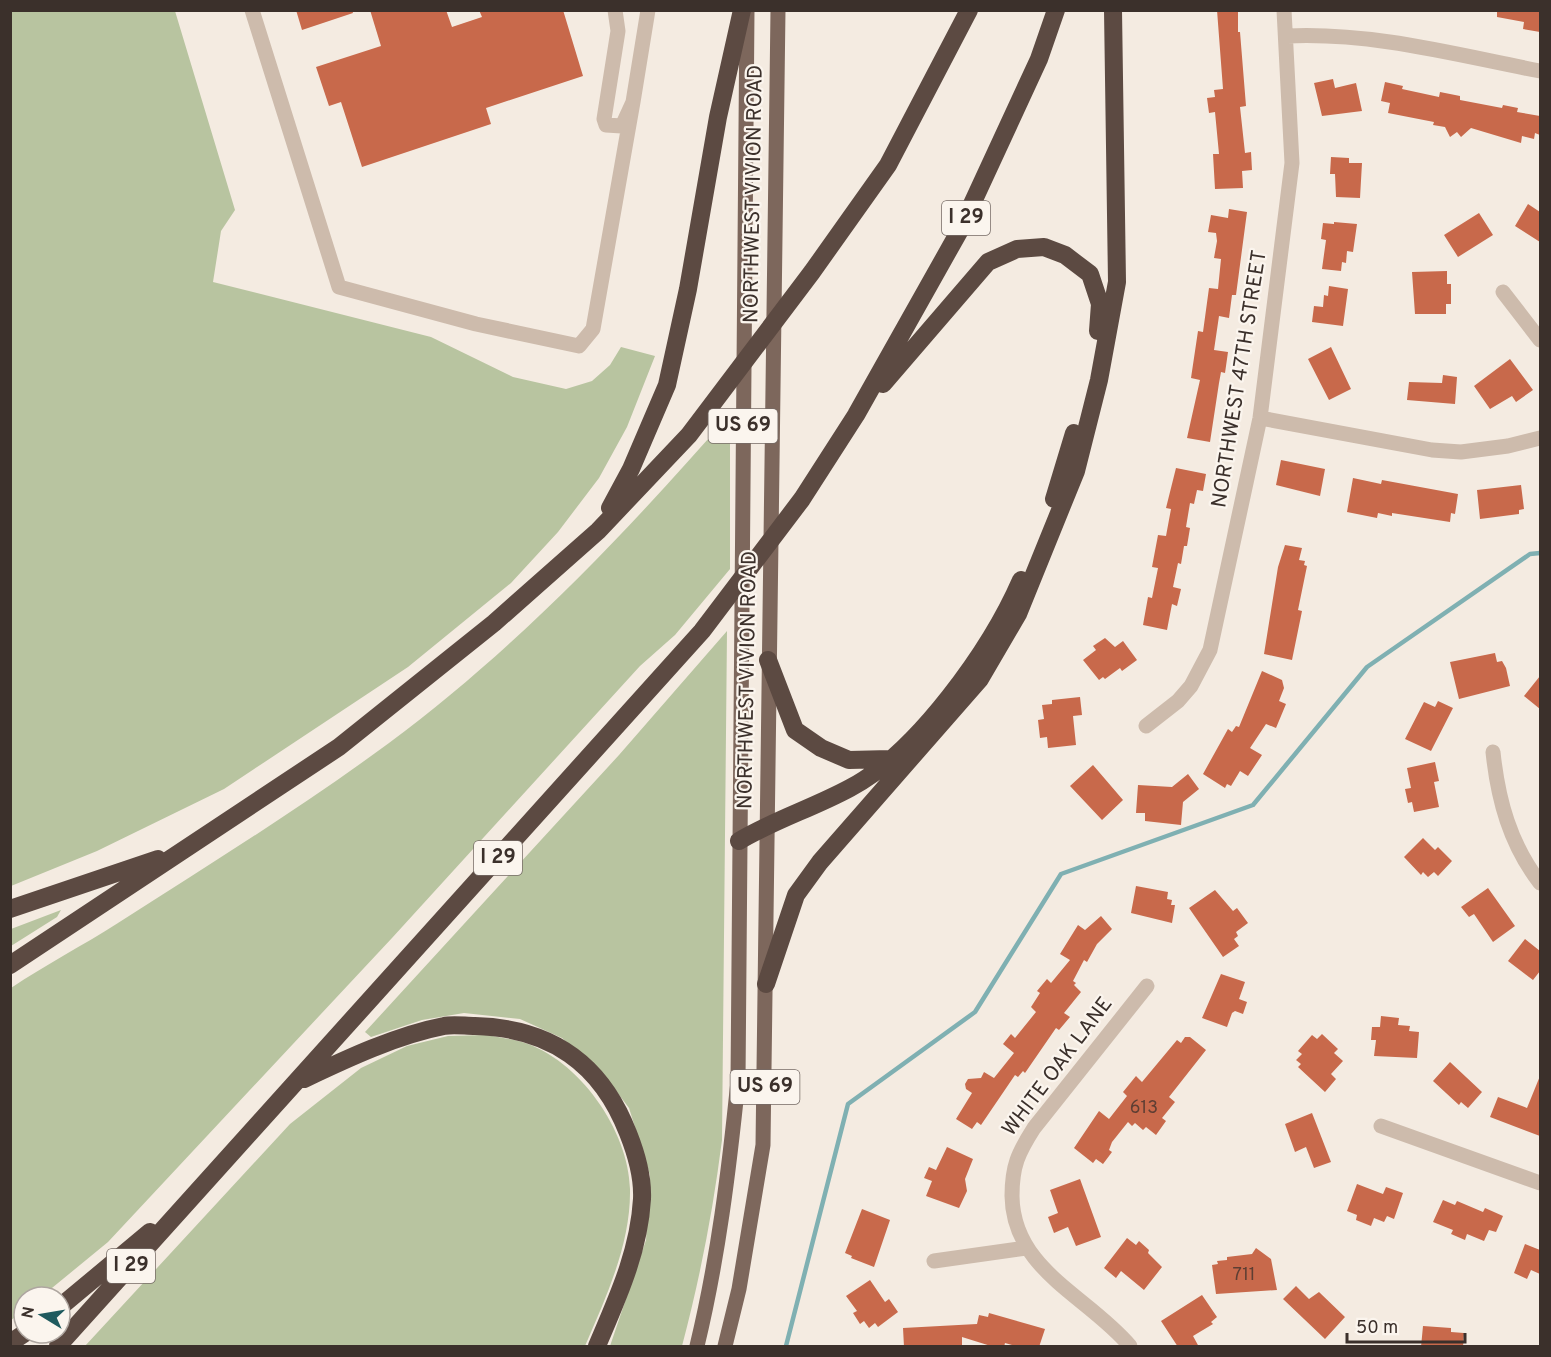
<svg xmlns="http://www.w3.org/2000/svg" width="1551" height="1357" font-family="Overpass,sans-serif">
  <rect width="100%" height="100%" fill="#f4ebe1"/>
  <!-- green -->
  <path fill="#b8c4a0" d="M11,10L175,11L235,210L221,231L213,282L431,337L513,377L566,389L592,381L610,365L621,347L655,356L627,427L599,478L558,532L511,583L408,667L224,789L97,851L11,886Z
    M730,414V569L675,635L640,666L392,938L108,1242L41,1297H24V1311L11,1320V988C45,965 82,946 118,923C209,865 302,807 389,743C516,649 626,533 730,414Z
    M727,631L722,1140C713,1211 700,1278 682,1346H610L646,1240L650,1175L629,1108L604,1075L562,1038L520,1019L464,1013L422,1020L371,1037L365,1032L619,755Z
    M61,910L57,917L11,946V929Z
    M486,1035C498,1037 511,1039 522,1042C579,1059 629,1131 630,1189C631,1244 606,1297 585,1346H85L290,1124L361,1068L407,1046L448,1036Z"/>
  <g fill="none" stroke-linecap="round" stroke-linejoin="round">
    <!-- stream -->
    <path stroke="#7fb0b2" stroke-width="4.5" d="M786,1346L848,1104L975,1012L1061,874L1253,805L1367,667L1530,554L1540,553"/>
  </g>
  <!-- building -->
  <path fill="#c8694b" d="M296,10H352L353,13L302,30Z
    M370,10H446L452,27L482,17L479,10H563L583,76L486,108L491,124L362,167L341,102L329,106L316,67L381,46Z
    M1217,10H1238V32H1240L1246,106L1240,107L1245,153L1251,152L1252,170L1242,171L1243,188L1215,189L1213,154H1219L1215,112L1209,113L1207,98L1215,97L1214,90L1223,89Z
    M1497,10H1540V32L1523,29L1524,22L1497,17Z
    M1333,79L1335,88L1356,83L1362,111L1322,116L1314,83Z
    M1385,82L1403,86L1402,89L1439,97L1440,92L1460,96V100L1502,108L1503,105L1518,108L1517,112L1540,116V135L1535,133L1534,139L1522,136L1521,143L1471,128L1461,137L1457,132L1450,137L1445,127L1433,125L1434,122L1388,113L1390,103L1381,101Z
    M1331,157L1349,158V163H1362L1360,198L1336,197L1335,174H1330Z
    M1528,204L1540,212V242L1515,226Z
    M1229,209L1247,212L1236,295H1232L1229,318L1219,316L1214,350L1228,352L1225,373L1221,372L1219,383L1210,442L1187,438L1200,380L1191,378L1198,331L1203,332L1209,288L1218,289L1221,259L1214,258L1217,241L1216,233L1208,232L1211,215L1228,218Z
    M1479,213L1493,235L1458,257L1444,235Z
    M1334,222L1357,224L1353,252L1347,251L1346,263L1342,262L1341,271L1322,269L1326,240L1321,239L1323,223L1334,224Z
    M1447,271V284H1451V304H1446V314H1415L1412,272Z
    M1329,286L1348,289L1343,326L1312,322L1314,306L1323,307L1324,295L1328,296Z
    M1331,347L1351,389L1329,400L1308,359Z
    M1510,359L1533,390L1516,402L1512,396L1490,409L1474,386Z
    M1443,375L1457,377L1455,404L1407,400L1409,382L1442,383Z
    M1281,460L1325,469L1320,496L1276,485Z
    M1176,468L1206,474L1203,491L1197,490L1194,504L1190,503L1186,527L1190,528L1187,546H1184L1181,564L1178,563L1173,587L1181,589L1177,606L1172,604L1167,630L1143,625L1148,597L1152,598L1158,568L1152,567L1158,535L1166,536L1171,509L1166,508Z
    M1353,478L1381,484L1382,480L1458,494L1455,514L1451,513L1450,522L1392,513V516L1378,513L1377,518L1347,512Z
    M1521,485L1524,509L1519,510V514L1480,519L1477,490Z
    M1285,545L1302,548L1299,560L1305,561L1304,565L1307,566L1298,610L1302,611L1292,660L1264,654L1278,567Z
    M1105,638L1115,647L1123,641L1137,660L1122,671L1120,668L1105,679L1103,677L1099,680L1083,660L1096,650L1093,646Z
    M1495,653L1497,662L1502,661L1506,668L1510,686L1459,699L1450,662Z
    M1262,671L1282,680L1284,688L1279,701L1286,704L1276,728L1266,724L1250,748L1262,755L1248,776L1240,771L1231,786L1227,784L1225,788L1203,774L1228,729L1232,732L1236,726L1239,727Z
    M1540,676V709L1524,696Z
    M1080,697L1082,715L1073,716L1076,745L1048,748L1047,737L1040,738L1038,720L1044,719L1042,705L1052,704V700Z
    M1438,701L1453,708L1431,751L1405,739L1424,702L1435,707Z
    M1435,762L1439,781L1434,782L1439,807L1414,812L1412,802L1408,803L1405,789L1411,788L1407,768Z
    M1093,765L1123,800L1102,820L1070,786Z
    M1188,774L1199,789L1183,802L1181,825L1145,821V813H1136L1138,785L1172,787Z
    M1423,838L1435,850L1438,847L1452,861L1438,876L1434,872L1428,877L1423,872L1421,875L1404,857Z
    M1136,886L1168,892L1167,899L1172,900L1171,905H1175L1172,923L1131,913Z
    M1488,888L1515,926L1493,942L1474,914L1469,917L1461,907Z
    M1215,890L1233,911L1237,908L1248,923L1236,932L1238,936L1234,939L1239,946L1223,957L1189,908Z
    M1101,916L1112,929L1097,944L1087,962L1084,960L1073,981L1076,983L1074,985L1081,992L1064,1013L1070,1017L1059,1030L1056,1028L1025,1073L1023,1071L1018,1077L1015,1075L981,1125L977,1122L972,1129L956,1119L972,1093L966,1089L965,1084L968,1079L981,1078L984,1072L994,1078L1014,1053L1003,1044L1011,1034L1015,1038L1036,1012L1031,1007L1040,993L1037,991L1047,979L1051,983L1070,960L1060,954L1078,925L1085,930Z
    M1525,939L1540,951V971L1533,980L1508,961Z
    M1221,974L1245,982L1239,999L1247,1002L1243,1014L1235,1011L1232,1013L1227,1027L1202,1018Z
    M1381,1016L1399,1018L1398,1025L1410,1026L1409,1031L1419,1032L1417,1058L1374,1056L1376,1040H1371L1372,1027H1380Z
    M1322,1034L1338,1049L1334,1053L1343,1061L1331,1074L1336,1079L1325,1092L1298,1067L1301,1064L1296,1060L1302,1054L1298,1051L1312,1035L1317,1039Z
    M1185,1037H1190L1206,1050L1169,1097L1175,1102L1162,1118L1166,1121L1156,1135L1146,1127L1143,1130L1135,1123L1132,1126L1128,1122L1112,1142L1109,1150L1112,1152L1103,1164L1096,1159L1093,1163L1074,1148L1099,1111L1109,1119L1127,1096L1123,1092L1136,1076L1142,1082L1177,1040L1181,1043Z
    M1450,1062L1482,1092L1468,1108L1461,1102L1459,1105L1433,1081Z
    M1540,1076V1136L1490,1117L1498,1097L1527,1108Z
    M1312,1113L1331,1162L1314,1168L1306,1147L1295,1152L1285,1124Z
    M947,1147L973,1159L965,1179L967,1191L959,1208L926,1196L932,1181L924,1178L929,1167L936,1170Z
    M1080,1179L1101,1237L1076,1246L1068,1227L1054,1233L1048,1217L1058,1213L1050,1190Z
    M1357,1184L1383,1194L1386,1187L1403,1193L1394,1219L1387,1216L1384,1222L1374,1218L1371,1226L1356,1220L1357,1215L1347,1211Z
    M1443,1200L1455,1205L1457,1201L1483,1212L1485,1208L1503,1216L1496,1232L1489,1230L1484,1241L1467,1234L1465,1240L1451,1234L1453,1230L1433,1222Z
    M862,1209L890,1220L874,1267L851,1258L852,1256L845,1253Z
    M1127,1238L1136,1245L1139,1241L1149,1250L1148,1253L1162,1267L1144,1290L1121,1271L1116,1278L1104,1268Z
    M1525,1244L1540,1250V1274L1531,1270L1527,1279L1514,1273Z
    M1256,1248L1271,1259L1277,1290L1216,1294L1212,1265L1218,1264L1217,1261L1227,1260V1257L1252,1254Z
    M870,1280L885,1302L889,1299L898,1312L878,1327L875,1323L869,1328L864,1321L860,1324L853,1313L857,1311L846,1296Z
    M1296,1286L1309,1299L1319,1292L1345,1317L1325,1339L1283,1299Z
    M1202,1295L1217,1317L1211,1322L1213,1324L1193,1336L1199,1347H1178L1161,1321Z
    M989,1313L1045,1329L1039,1347H1019L1005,1343L1004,1347H994L962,1337V1347H904L903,1328L977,1324L979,1315L988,1317Z
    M1423,1326L1451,1328V1332L1464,1333L1463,1347H1421Z"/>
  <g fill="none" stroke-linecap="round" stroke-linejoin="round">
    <!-- minor -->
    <path stroke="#cdbbac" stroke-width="15" d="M252,10L339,287L476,324L579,346L593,329L633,102
      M615,10L618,31L604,119L606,125L622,126L633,102L648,10
      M1287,36C1373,32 1457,55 1540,71
      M1503,292L1540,340
      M1260,418L1432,450L1461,452L1508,446L1540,438
      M1146,726L1178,701L1191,686L1210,650L1260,418L1292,163L1284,10
      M1493,752C1498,800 1510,844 1540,883
      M1381,1126L1540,1183
      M934,1261L1026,1248
      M1130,1346C1088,1296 1013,1270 1012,1196C1012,1166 1018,1153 1034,1128L1147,986"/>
    <!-- major -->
    <path stroke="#7d675c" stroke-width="15" d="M697,1346C718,1259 729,1170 738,1081L747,10
      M725,1346L739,1289L763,1145L778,10"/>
    <!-- highway -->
    <path stroke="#5c4a42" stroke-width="18" d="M883,384L988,262L1017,249L1044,247L1065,255L1090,274L1100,304L1098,331
      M1054,499L1074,433
      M610,508L631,469L667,385L688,289L718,117L742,10
      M768,660L795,730L821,748L849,760L890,759
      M739,841C774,820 813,808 850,788C917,753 991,649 1021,580
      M10,909L158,859
      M10,965L339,747L494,623L598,531L689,435L812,272L888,165L969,10
      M766,984L796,895L820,862L980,679L1018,614L1076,471L1099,380L1117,282L1113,10
      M304,1079C346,1059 397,1035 444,1026C453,1024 465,1026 475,1026C550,1028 601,1063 628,1133C636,1153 643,1177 642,1199C639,1252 617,1299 597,1346
      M60,1307L150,1232
      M10,1343L25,1333
      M58,1346L702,631L802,499L856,415L960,230L1039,59L1056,10"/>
  </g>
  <g text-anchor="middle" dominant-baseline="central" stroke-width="4.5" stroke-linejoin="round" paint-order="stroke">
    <!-- number labels -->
    <g font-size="18" fill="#5e3e33">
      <text x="1144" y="1108">613</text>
      <text x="1244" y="1275">711</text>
    </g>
    <!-- shield labels -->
    <g fill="#fbf5ee" stroke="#756b66" stroke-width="1.5">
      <rect x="942" y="201" width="48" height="34" rx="4.5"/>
      <rect x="708.5" y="409" width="69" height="34" rx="4.5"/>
      <rect x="474" y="841" width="48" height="34" rx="4.5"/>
      <rect x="730.5" y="1070" width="69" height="34" rx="4.5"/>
      <rect x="107" y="1249" width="48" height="34" rx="4.5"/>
    </g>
    <g font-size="20" font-weight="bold" fill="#3b302b">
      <text x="966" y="218">I 29</text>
      <text x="743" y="426">US 69</text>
      <text x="498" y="858">I 29</text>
      <text x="765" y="1087">US 69</text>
      <text x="131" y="1266">I 29</text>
    </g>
    <!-- street labels -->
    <g font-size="21" fill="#3b302b" stroke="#fbf5ee">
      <text transform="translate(754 194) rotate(-89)">NORTHWEST VIVION ROAD</text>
      <text transform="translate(1240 379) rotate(-81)">NORTHWEST 47TH STREET</text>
      <text transform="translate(748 680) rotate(-89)">NORTHWEST VIVION ROAD</text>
      <text transform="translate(1058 1067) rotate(-53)">WHITE OAK LANE</text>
    </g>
  </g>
  <!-- border -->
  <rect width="1551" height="1357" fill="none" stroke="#3b302b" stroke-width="24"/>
  <!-- north arrow -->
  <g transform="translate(42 1315) rotate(281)"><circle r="28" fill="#fbf5ee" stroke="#aea6a0" stroke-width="1.5"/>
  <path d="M0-4.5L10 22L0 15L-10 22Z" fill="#1f5a5e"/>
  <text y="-9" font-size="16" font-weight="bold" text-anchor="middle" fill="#3b302b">N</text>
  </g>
  <!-- scale -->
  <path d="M1347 1333v9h118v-9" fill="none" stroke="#3b302b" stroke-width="3"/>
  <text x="1356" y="1333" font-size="18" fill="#3b302b" stroke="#fbf5ee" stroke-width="4.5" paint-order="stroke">50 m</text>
</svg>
